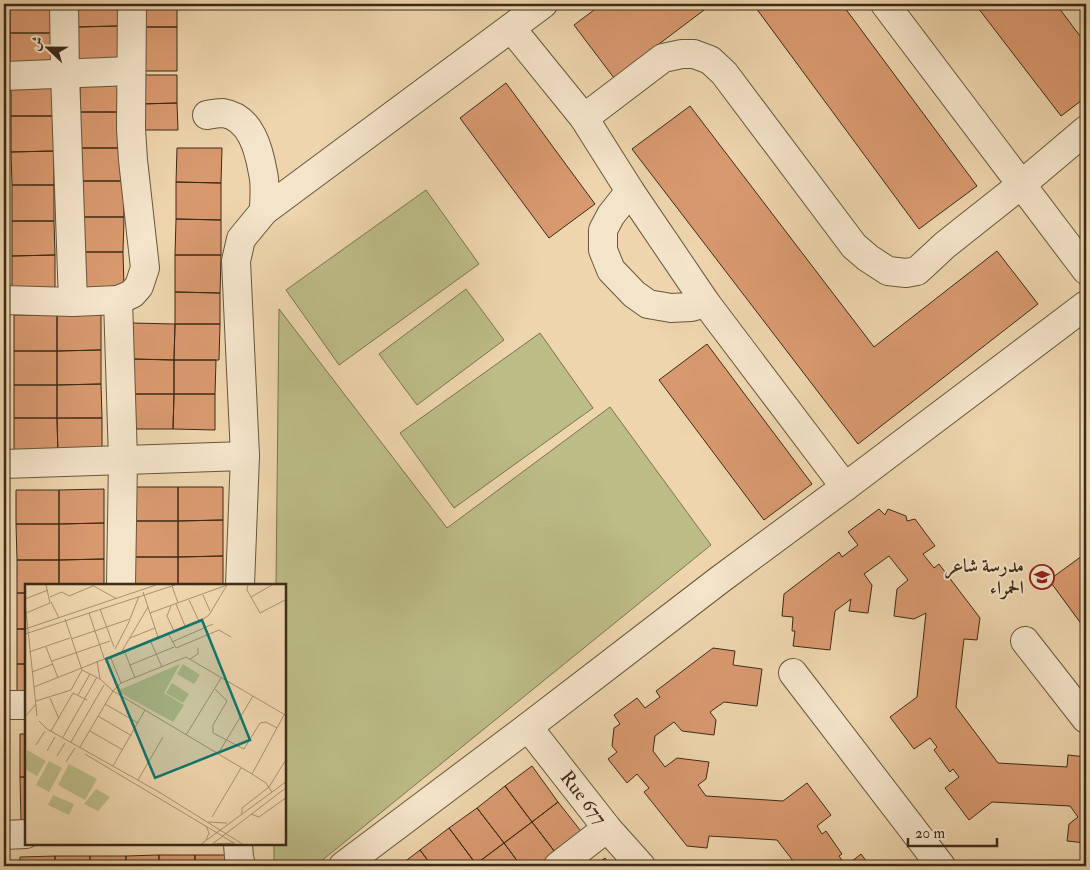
<svg xmlns="http://www.w3.org/2000/svg" width="1090" height="870" font-family="'IM FELL Double Pica',Amiri,serif">
  <rect width="100%" height="100%" fill="#eed5ad"/>
  <filter id="stains"><feTurbulence type="fractalNoise" baseFrequency=".004" numOctaves="4"/><feColorMatrix values="0 0 0 0 .2 0 0 0 0 .09 0 0 0 0 .02 0 0 0 .5 -.17"/></filter>
  <radialGradient id="worn" r=".72"><stop offset=".6" stop-color="#630" stop-opacity="0"/><stop offset="1" stop-color="#630" stop-opacity=".3"/></radialGradient>
  <!-- green -->
  <path fill="#bcbc87" stroke="#7c744f" d="M426,190L479,264L339,365L286,290Z
    M466,289L504,340L417,405L379,354Z
    M279,309L447,528L610,407L711,545L315,866H274V844H285V585H276Z
    M540,333L593,408L454,508L400,433Z"/>
  <!-- building -->
  <path fill="#d9996f" stroke="#3c2b17" d="M10,4H52V33H10Z
    M76,4H118V26L76,27Z
    M143,4H177V27H143Z
    M602,4H712L614,78L574,25Z
    M753,4H842L977,186L919,229Z
    M975,4H1056L1086,44V97L1061,116Z
    M118,26V61L76,62V27Z
    M143,27H177V71H143Z
    M10,33H52V68H10Z
    M140,75H177V103L140,104Z
    M123,78V112H80V79Z
    M11,82H54V116H11Z
    M506,83L595,204L549,238L460,118Z
    M177,103L178,130H141L140,104Z
    M690,106L874,347L997,251L1038,304L858,444L632,149Z
    M80,112H123V148H81Z
    M11,116H54V151L11,152Z
    M81,148H123V181H81Z
    M177,148H222L221,183L176,182Z
    M54,151V185H12L11,152Z
    M81,181H123L124,217H81Z
    M176,182L221,183V220L176,219Z
    M12,185H54V221H12Z
    M81,217H124L123,252H81Z
    M176,219L221,220V255H175Z
    M12,221H54L55,255L12,256Z
    M81,252H123L124,287L81,288Z
    M55,255V291H12V256Z
    M175,255H221L220,293L175,292Z
    M175,292L220,293V324H175Z
    M14,315H57V351H14Z
    M57,315H101V350L57,351Z
    M132,323L175,324L174,360L132,359Z
    M175,324H220L219,360H174Z
    M707,344L812,484L764,520L659,380Z
    M101,350V384L57,385V351Z
    M14,351H57V385H14Z
    M132,359L174,360V394H131Z
    M174,360H216L215,394H174Z
    M101,384L102,418H57V385Z
    M14,385H57V418H14Z
    M131,394H174L173,429H131Z
    M174,394H215V430L173,429Z
    M14,418H57L58,457H14Z
    M57,418H102V457H58Z
    M135,487H178V521H135Z
    M178,487H223V520L178,521Z
    M104,489V523L59,524V490Z
    M16,490H59V524H16Z
    M879,509L885,515L888,509L906,516L907,521L915,519L935,546L923,554L934,568L939,564L980,618L977,640L964,639L956,707L998,763L1067,767L1068,755L1086,757V843L1067,841L1069,824L1078,817L1070,806L992,802L969,820L945,788L959,777L953,769L950,772L934,750L937,747L930,738L914,749L890,717L917,697L926,613L914,619L894,616L897,589L908,580L889,556L864,574L872,585L868,613L849,611L851,599L835,611L830,650L793,646L795,631H792L793,617L782,616L784,594L839,552L842,557L858,545L848,532Z
    M223,520V556L178,557V521Z
    M135,521H178V557H135Z
    M104,523V559L59,560V524Z
    M16,524H59V560H17Z
    M1086,553V628L1085,629L1049,580Z
    M223,556V585H178V557Z
    M135,557H178V585H135Z
    M104,559V585H59V560Z
    M17,560H59V585H26V593H17Z
    M17,593H26V629H17Z
    M17,629H26V664H17Z
    M713,648L735,651L733,665L762,669L757,706L724,702L710,712L716,720L714,735L682,731L674,722L655,736L653,751L665,767L677,758L709,762L706,779L698,785L706,796L783,801L807,783L831,815L817,826L822,834L826,831L842,854L839,856L846,866L861,854L870,866H797L777,840L709,836L707,848L687,846L644,792L649,788L637,774L627,783L608,759L617,752L612,746L614,728L620,724L614,715L637,698L645,708L660,697L656,691Z
    M17,664H26V699H17Z
    M20,734H26V777H20Z
    M532,766L558,802L532,822L505,786Z
    M20,777H26V822H21Z
    M505,786L532,822L504,843L477,808Z
    M558,802L584,835L558,856L532,822Z
    M477,808L504,843L476,864L449,828Z
    M532,822L558,856L544,866H521L504,843Z
    M449,828L476,864L474,866H432L420,850Z
    M504,843L521,866H477L476,864Z
    M420,850L432,866H399Z
    M159,855V866H126V856Z
    M159,855H195V866H159Z
    M195,855H228V866H195Z
    M55,856V866H20V857Z
    M55,856H90V866H55Z
    M90,856H126V866H90Z
    M605,858L611,866H594Z"/>
  <g fill="none" stroke-linecap="round" stroke-linejoin="round">
    <defs>
      <g id="minor">
        <path d="M64,4L65,74L73,302"/>
        <path d="M885,4L1086,270"/>
        <path d="M511,28L584,118L630,191L706,303L845,487"/>
        <path d="M4,76L131,71"/>
        <path d="M207,115C212,114 218,113 223,113C251,117 259,150 263,173C266,185 264,199 264,211"/>
        <path d="M584,118L663,58L682,54H694L710,60L724,73L854,246L868,258L888,271L906,273L917,271L945,245L1022,184L1086,130"/>
        <path d="M630,191L611,215L603,230V250L611,270L634,294L648,304L671,308L691,307L706,303"/>
        <path d="M4,300L73,302L118,300L132,294L139,286L145,268L133,160L131,129L132,4"/>
        <path d="M118,300L123,460L121,585"/>
        <path d="M4,464L245,456"/>
        <path d="M240,585L245,456L236,261L241,239L264,211L543,4"/>
        <path d="M1025,641L1086,719"/>
        <path d="M793,673L941,866"/>
        <path d="M4,705H26"/>
        <path id="s1" d="M528,727L607,828L641,866"/>
        <path d="M4,835L26,834"/>
        <path d="M238,844L239,857L241,866"/>
        <path d="M343,866L528,727L718,581L845,487L1086,305"/>
        <path d="M558,866L607,828"/>
      </g>
    </defs>
    <!-- minor casing -->
    <use href="#minor" stroke="#68563c" stroke-width="30"/>
    <!-- minor -->
    <use href="#minor" stroke="#f4e4ca" stroke-width="28"/>
  </g>
  <!-- icons -->
  <defs>
    <symbol id="school-ring" viewBox="-11 -11 22 22"><circle r="9.5" fill="#f4e4ca" stroke="#8f2418" stroke-width="1.5"/><path d="M0-5L7-2L0 1L-7-2ZM-4 1L0 2.5L4 1V4Q0 6-4 4Z" fill="#8f2418"/></symbol>
  </defs>
  <g fill-rule="evenodd">
    <use href="#school-ring" x="1028" y="563" width="28" height="28"/>
  </g>
  <g text-anchor="middle" dominant-baseline="central" stroke-width="4" stroke-linejoin="round" paint-order="stroke">
    <!-- poi labels -->
    <g font-size="19" font-weight="bold" fill="#3c2b17" stroke="#f4e4ca" text-anchor="end">
      <text x="1024" y="566">مدرسة شاعر<tspan x="1024" dy="22">الحمراء</tspan></text>
    </g>
    <!-- street labels -->
    <g font-size="19" fill="#3c2b17" stroke="#f4e4ca">
      <text stroke="none"><textPath href="#s1" startOffset="90">Rue 677</textPath></text>
    </g>
  </g>
  <!-- overview -->
  <g transform="translate(25 584)">
    <rect width="261" height="261" fill="#eed5ad"/>
    <path d="M155,80L139,109L159,121L148,138L92,107ZM158,80L175,91L169,100L152,90ZM147,99L164,110L158,119L141,109ZM2,166L21,177L12,192L0,185ZM24,177L37,184L24,208L11,201ZM44,180L72,195L60,216L33,201ZM71,205L85,213L73,227L59,220ZM28,211L49,220L44,231L23,221Z" fill="#bcbc87"/>
    <path fill="none" stroke="#a79171" stroke-width="1" d="M67,1L92,15M223,1L222,6L235,29L262,15M147,2L153,19M118,8L133,53M178,11L185,27M25,13L37,8L44,12L68,2M226,13L247,1M0,15L23,6M164,16L174,37M0,17L12,132M26,18L34,34M151,20L160,42M146,22L142,32L149,47M75,25L89,63M1,29L25,19L21,1M64,29L79,74M125,29L202,1M40,35L57,86L75,95M0,45L131,1M143,49L151,64L194,46L206,53M0,50L150,1M105,54L130,44M46,55L105,35L114,12M125,56L137,83M147,58L188,40M21,63L33,94M90,65L105,36M99,66L110,94M97,67L123,23M4,68L45,54M85,72L96,99M165,75L173,70V64M27,77L85,57M105,81L149,63M7,88L28,80M9,103L177,36L184,31L202,1M190,105L202,117L188,141V149L219,165L235,139L241,138L252,144M53,111L65,90M25,114L34,135M11,117L46,106L57,86M80,120L113,139M73,132L107,152M0,133L11,120M14,137L22,145L134,208L219,261M26,147L48,109L62,116M65,147L98,166M161,151L196,94M38,153L72,93M46,158L79,101M11,161L20,147M55,163L88,107L75,95L72,77M22,167L30,153M60,170L209,259M193,170L228,112M32,172L40,159M41,178L50,164M88,182L120,126M227,190L259,131M113,196L138,153M247,208L241,199L227,190L88,107L96,99L161,73L262,132M217,230V224L244,203L262,174M226,230L234,233L262,213M187,233L216,184M183,238L202,239M181,242L184,249L181,256M188,260L210,259M175,261L262,197M186,261L262,203"/>
    <path fill="#0f766e" fill-opacity="0.15" stroke="#0f766e" stroke-width="2.5" d="M177,36L225,156L130,194L81,75Z"/>
    <rect width="261" height="261" fill="none" stroke="#3c2b17" stroke-width="2.5"/>
  </g>
  <!-- margin -->
  <rect width="1090" height="870" fill="none" stroke="#eed5ad" stroke-width="20"/>
  <rect x="5" y="5" width="1080" height="860" fill="none" stroke="#3c2b17" stroke-width="2.5"/>
  <rect x="10" y="10" width="1070" height="850" fill="none" stroke="#3c2b17"/>
  <!-- north arrow -->
  <g transform="translate(48 48) rotate(292)" stroke="#f4e4ca" stroke-width="4" paint-order="stroke">
  <path d="M0-4L9 19L0 12L-9 19Z" fill="#3c2b17"/>
  <text y="-8" font-size="14" font-weight="bold" text-anchor="middle" fill="#3c2b17">ش</text>
  </g>
  <!-- scale -->
  <path d="M908 838v8h89v-8" fill="none" stroke="#3c2b17" stroke-width="2.5"/>
  <text x="915" y="838" font-size="15" fill="#3c2b17" stroke="#f4e4ca" stroke-width="4" paint-order="stroke">20 m</text>
  <rect width="100%" height="100%" filter="url(#stains)"/>
  <rect width="100%" height="100%" fill="url(#worn)"/>
</svg>
